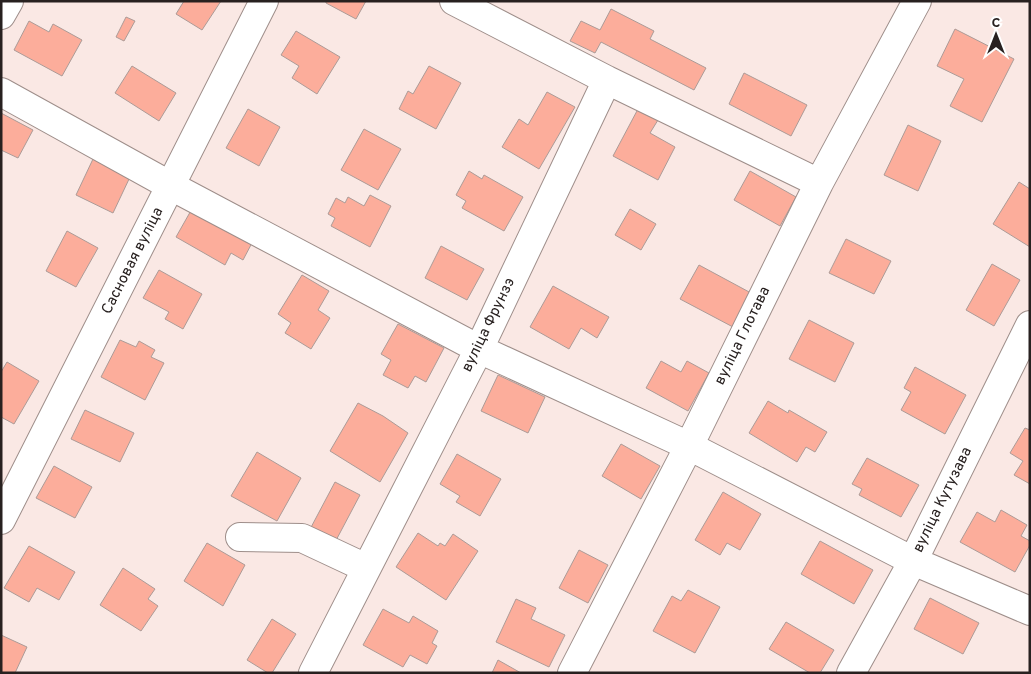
<svg xmlns="http://www.w3.org/2000/svg" width="1031" height="674" font-family="Overpass,sans-serif">
  <rect width="100%" height="100%" fill="#fae8e4"/>
  <!-- building -->
  <path fill="#fcad9b" stroke="#ac9b97" d="M184,1H221L202,30L176,14Z
    M326,1H366L356,19L326,3Z
    M611,9L654,31L650,39L706,68L694,90L601,42L595,53L570,41L581,21L600,30Z
    M126,17L135,21L124,41L116,37Z
    M29,21L49,32L53,24L82,40L62,76L14,50Z
    M955,29L1014,59L982,122L950,106L964,79L937,66Z
    M296,31L340,57L317,94L292,78L299,66L281,55Z
    M132,66L176,93L159,121L115,93Z
    M429,66L461,83L436,129L399,109L408,91L413,94Z
    M744,73L807,105L791,136L729,104Z
    M547,92L575,107L539,169L502,147L519,119L528,125Z
    M248,109L280,127L259,166L226,148Z
    M638,109L658,120L650,133L675,147L658,180L613,156Z
    M1,113L33,130L18,158L1,150Z
    M908,125L941,141L918,191L884,175Z
    M364,129L401,149L378,190L341,170Z
    M93,159L130,177L113,213L76,195Z
    M469,171L482,179L484,175L523,197L504,231L462,208L466,201L456,195Z
    M750,171L796,197L780,226L734,200Z
    M1019,182L1030,189V247L993,224Z
    M370,195L391,206L370,247L331,226L335,218L328,214L336,198L345,203L348,197L364,206Z
    M193,207L253,241L243,260L231,253L225,265L176,237Z
    M630,209L656,224L641,250L615,235Z
    M67,231L98,248L76,287L46,271Z
    M846,239L891,261L874,294L829,273Z
    M441,246L484,269L467,300L425,278Z
    M992,264L1020,280L994,326L966,310Z
    M699,265L751,293L733,327L680,299Z
    M159,270L202,294L183,329L165,319L169,312L143,298Z
    M302,275L329,291L318,310L330,318L311,349L285,333L291,323L278,314Z
    M553,286L609,317L597,338L581,328L569,349L530,327Z
    M809,320L854,343L835,382L789,359Z
    M398,324L444,348L426,382L415,376L408,388L383,375L391,360L381,354Z
    M120,340L136,347L139,341L155,350L151,357L164,363L145,400L101,377Z
    M661,361L681,372L687,361L709,373L688,411L646,388Z
    M7,362L39,381L14,424L1,417V372Z
    M915,367L966,395L945,434L901,410L911,392L904,388Z
    M498,375L545,397L528,433L481,411Z
    M768,401L788,413L789,410L827,432L815,452L806,447L797,462L749,433Z
    M358,403L383,416L408,433L380,482L330,451Z
    M85,410L134,433L120,462L71,439Z
    M1025,428L1030,430V484L1014,475L1023,461L1010,453Z
    M621,444L660,466L641,499L602,476Z
    M257,452L301,478L277,521L231,496Z
    M457,454L501,479L480,516L456,502L460,496L440,484Z
    M867,458L919,485L901,517L859,495L862,489L852,484Z
    M54,466L92,487L75,518L36,498Z
    M335,482L360,495L333,546L308,533Z
    M723,492L761,514L740,550L727,543L720,555L695,540Z
    M1001,510L1027,525L1021,536L1030,541V545L1015,572L960,542L977,512L995,522Z
    M418,533L438,546L440,543L445,546L453,534L478,551L446,600L396,567Z
    M820,541L873,570L854,604L801,574Z
    M207,543L245,565L223,606L184,581Z
    M29,546L75,572L59,600L37,588L29,602L4,588Z
    M579,550L608,565L588,603L559,588Z
    M123,568L155,589L148,599L158,606L141,631L100,605Z
    M688,590L720,607L695,653L653,631L672,596L681,601Z
    M930,598L979,623L963,654L914,629Z
    M516,599L536,608L531,619L565,635L549,667L496,642Z
    M383,609L409,623L413,616L438,631L432,643L437,646L427,664L410,655L403,667L363,645Z
    M272,619L296,634L272,673H268L247,660Z
    M786,622L834,650L820,673H810L769,649Z
    M1,635L27,647L15,673H1Z
    M498,660L521,673H492Z"/>
  <g fill="none" stroke-linecap="round" stroke-linejoin="round">
    <defs>
      <path id="street" d="M454,1L607,80L819,183
        M1,15L9,1
        M1,92L171,186L479,349L689,446L913,561L1030,611
        M1,520L264,1
        M240,537L302,538L366,568
        M313,673L479,349L607,80
        M572,673L689,446L819,183L917,1
        M851,673L913,561L1030,325"/>
    </defs>
    <!-- street casing -->
    <use href="#street" stroke="#9e8e8a" stroke-width="30"/>
    <!-- street -->
    <use href="#street" stroke="#fff" stroke-width="28"/>
  </g>
  <g text-anchor="middle" dominant-baseline="central" stroke-width="5" stroke-linejoin="round" paint-order="stroke">
    <!-- street labels -->
    <g font-size="15" fill="#282120" stroke="#fff">
      <text transform="translate(133 261) rotate(-63)">Сасновая вуліца</text>
      <text transform="translate(489 325) rotate(-64)">вуліца Фрунзэ</text>
      <text transform="translate(743 336) rotate(-64)">вуліца Глотава</text>
      <text transform="translate(943 500) rotate(-64)">вуліца Кутузава</text>
    </g>
  </g>
  <!-- border -->
  <rect width="1031" height="674" fill="none" stroke="#282120" stroke-width="5"/>
  <!-- north arrow -->
  <g transform="translate(996 35)" stroke="#ffffff" stroke-width="4" paint-order="stroke">
  <path d="M0-4L9 19L0 12L-9 19Z" fill="#282120"/>
  <text y="-8" font-size="14" font-weight="bold" text-anchor="middle" fill="#282120">С</text>
  </g>
</svg>
